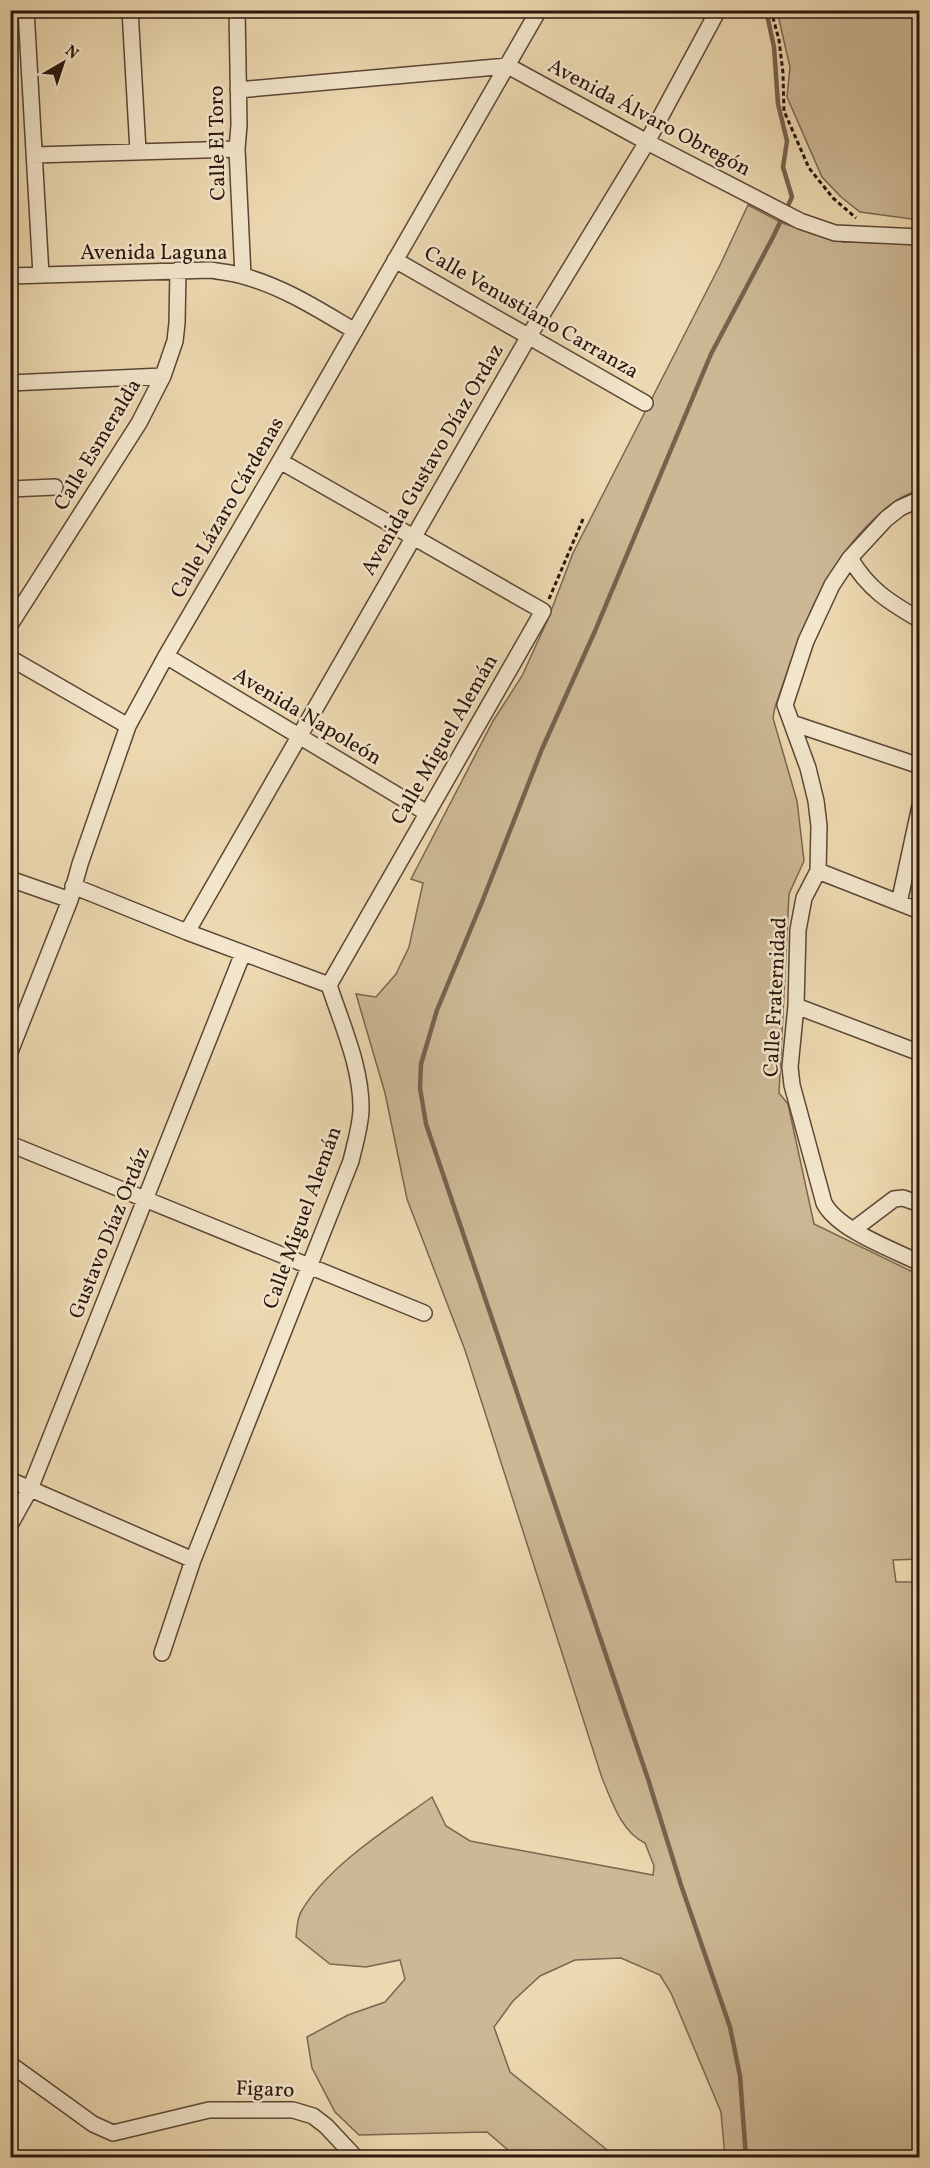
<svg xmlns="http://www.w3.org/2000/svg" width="930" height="2168" font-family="Vollkorn,serif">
  <rect width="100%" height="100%" fill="#edd9b1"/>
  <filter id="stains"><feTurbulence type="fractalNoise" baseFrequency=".00333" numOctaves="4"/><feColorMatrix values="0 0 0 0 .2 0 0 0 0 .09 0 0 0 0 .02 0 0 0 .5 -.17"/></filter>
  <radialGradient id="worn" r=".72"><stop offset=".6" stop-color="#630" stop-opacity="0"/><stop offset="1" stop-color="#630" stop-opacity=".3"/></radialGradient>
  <!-- green -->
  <path fill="#ccb895" stroke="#7b6651" stroke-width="1.5" d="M777,11H919V220L860,212L841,197L822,177L787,97L790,67Z
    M748,205L782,223L843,242L919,243V490C895,498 885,508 867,526C817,577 798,641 775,707L773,718L797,801L804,861L789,894L779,1093L788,1104L814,1224L919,1275V1559L893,1560L896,1582H920L919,2157H725L721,2112L671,1993L660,1975L621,1958L575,1960L540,1976L513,2001L494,2027L510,2072L616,2157H516L487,2132L359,2135L335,2112L312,2068L307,2037L348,2015L385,2002L405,1979L400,1960L366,1967L330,1964L296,1937C297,1929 297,1917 302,1910C329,1865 390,1827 432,1797L446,1826L470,1841L653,1875L654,1866L645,1843C621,1832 612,1801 602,1778L465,1350L407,1199L385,1093L356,994L376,997L396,974L409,947L423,883L411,879L493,721L522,676L548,619L573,553L721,263Z"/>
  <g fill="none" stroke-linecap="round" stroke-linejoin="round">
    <!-- stream -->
    <path stroke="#77624e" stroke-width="4.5" d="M746,2158L740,2076L730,2027L681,1885L648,1779L426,1124L420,1088L421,1064L437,1010L482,902L542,749L595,631L711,354L773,237L792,197L783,167L787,141L778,104L774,47L766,10"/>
    <defs>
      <path id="street" d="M26,10L41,275
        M130,10L138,151
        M237,10L239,125L237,149L243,276
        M238,90L508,66L647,142L800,221L835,233L920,237
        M34,155L237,149
        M395,260L645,403
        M10,276L211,270C221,272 233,273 243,276C284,287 319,310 355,331
        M10,383L163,376
        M10,489L55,487
        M920,499L900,508L886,519L850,558L832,585L806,641L785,705L808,768L816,801L819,826L818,871L804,898L798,930L796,1006L790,1067L792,1085L824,1203C838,1230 892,1249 920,1263
        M850,558C868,589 889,602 920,620
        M10,625L139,423L163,376L175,341L177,323L178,270
        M166,656L427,813
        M10,658L128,726
        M792,723L920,766
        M818,871L920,911
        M10,879L70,900
        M73,886L187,932L329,985
        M899,903L920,806
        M187,932L529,336L647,142L718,10
        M796,1006L920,1053
        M10,1052L70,900L80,864L128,726L166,656L280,461L539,10
        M10,1144L424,1313
        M853,1230L894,1199L903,1198L920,1204
        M10,1480L193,1560
        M10,1525L30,1489L243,953
        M162,1653L193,1560L351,1161C355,1144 360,1128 361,1111C362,1068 342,1025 329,985L543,611L280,461
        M10,2064L93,2124L113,2133L209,2110H293L313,2116L326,2126L356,2158"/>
    </defs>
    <!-- street casing -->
    <use href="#street" stroke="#5b4636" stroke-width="18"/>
    <!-- path -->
    <path stroke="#2a150d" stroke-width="3" stroke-dasharray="4.5 3" stroke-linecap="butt" d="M771,10L779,40L783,73L784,111L809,168L833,198L856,218
      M549,599L583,519"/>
    <!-- street -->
    <use href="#street" stroke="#f3e6cc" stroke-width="15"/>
  </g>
  <g text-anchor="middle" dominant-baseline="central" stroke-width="5" stroke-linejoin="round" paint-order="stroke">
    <!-- street labels -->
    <g font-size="21" fill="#2a150d" stroke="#f3e6cc">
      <text transform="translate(649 118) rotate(28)">Avenida Álvaro Obregón</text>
      <text transform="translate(218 143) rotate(-91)">Calle El Toro</text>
      <text x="154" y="253">Avenida Laguna</text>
      <text transform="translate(531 313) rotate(30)">Calle Venustiano Carranza</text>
      <text transform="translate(98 445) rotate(-59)">Calle Esmeralda</text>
      <text transform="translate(433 460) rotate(-60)">Avenida Gustavo Díaz Ordaz</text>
      <text transform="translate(228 508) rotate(-60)">Calle Lázaro Cárdenas</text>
      <text transform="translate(307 717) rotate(31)">Avenida Napoleón</text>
      <text transform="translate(445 740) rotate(-60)">Calle Miguel Alemán</text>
      <text transform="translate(776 997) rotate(-87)">Calle Fraternidad</text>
      <text transform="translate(303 1218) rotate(-70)">Calle Miguel Alemán</text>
      <text transform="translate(110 1233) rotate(-68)">Gustavo Díaz Ordáz</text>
      <text transform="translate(265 2090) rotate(2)">Figaro</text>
    </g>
  </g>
  <!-- margin -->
  <rect width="930" height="2168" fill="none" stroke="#edd9b1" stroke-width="36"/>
  <rect x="12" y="12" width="906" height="2144" fill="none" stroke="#2a150d" stroke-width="3"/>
  <rect x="18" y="18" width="894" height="2132" fill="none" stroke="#2a150d" stroke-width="1.5"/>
  <!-- north arrow -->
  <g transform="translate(63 63) rotate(39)" stroke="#f3e6cc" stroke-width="4.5" paint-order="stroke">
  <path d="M0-4.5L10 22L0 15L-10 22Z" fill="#2a150d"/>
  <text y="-9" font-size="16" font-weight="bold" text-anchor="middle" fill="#2a150d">N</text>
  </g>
  <rect width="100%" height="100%" filter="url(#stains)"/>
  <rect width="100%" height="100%" fill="url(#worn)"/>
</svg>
